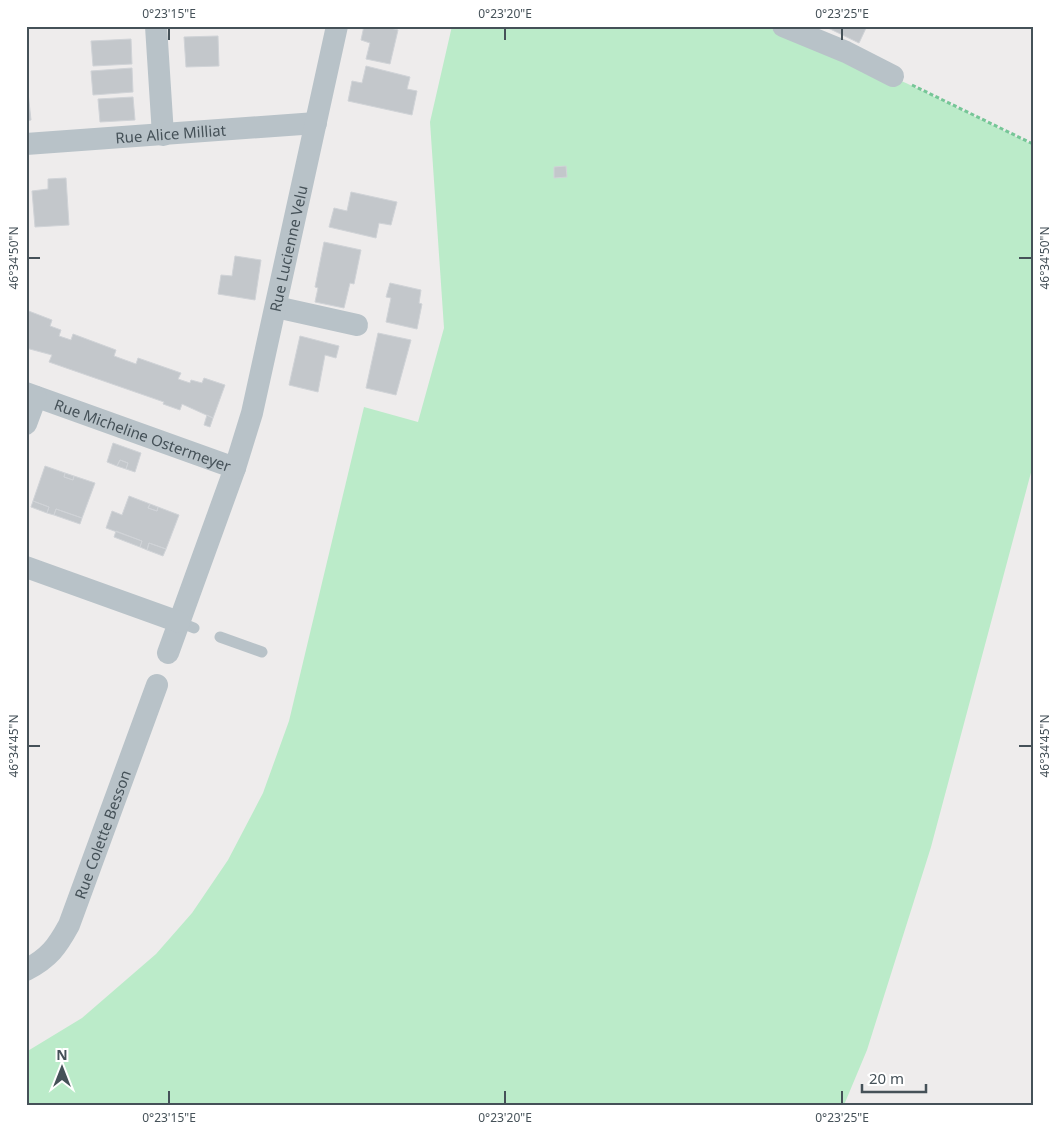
<svg xmlns="http://www.w3.org/2000/svg" width="1059" height="1131" font-family="'Noto Sans',sans-serif">
  <rect width="100%" height="100%" fill="#eeecec"/>
  <!-- green -->
  <path fill="#bbebc9" d="M452,26H764L906,83L1033,145V465L931,847L867,1050L844,1105H26V1052L82,1018L156,954L192,913L228,860L263,793L289,721L364,407L418,422L444,328L430,122Z"/>
  <!-- building -->
  <path fill="#c3c7cb" stroke="#d0d3d7" d="M364,26H383L398,30L390,64L366,59L370,43L361,40Z
    M824,26H867L859,43Z
    M218,36L219,66L186,67L184,37Z
    M131,39L132,64L93,66L91,41Z
    M366,66L410,77L407,89L417,91L412,115L348,101L352,81L362,83Z
    M132,68L133,92L93,95L91,71Z
    M26,74L31,120L26,121Z
    M133,97L135,120L100,122L98,99Z
    M566,166L567,177L554,178V167Z
    M66,178L69,225L35,227L32,191L48,189V179Z
    M351,192L397,202L391,225L379,223L376,238L329,227L334,208L347,211Z
    M324,242L361,250L354,284L350,283L344,308L315,302L318,288L315,287Z
    M235,256L261,260L255,300L218,294L221,275L232,276Z
    M390,283L421,290L419,303L422,304L417,329L386,322L391,298L386,297Z
    M26,310L52,320L50,326L61,330L59,336L71,340L73,334L116,350L114,356L136,364L138,358L181,373L178,379L190,383L191,380L202,383L204,378L225,385L213,418L182,404L180,410L163,404L164,402L49,362L52,355L26,348Z
    M378,333L411,340L396,395L366,388Z
    M300,336L339,346L336,358L325,355L318,392L289,385Z
    M207,415L213,418L210,427L204,425Z
    M113,443L141,453L135,472L126,469L128,463L120,460L117,466L107,462Z
    M120,460L128,463L126,469L117,466Z
    M45,466L65,473L64,477L73,480L74,476L95,483L82,518L56,509L54,515L47,513L49,507L33,501Z
    M65,473L74,476L73,480L64,477Z
    M129,496L150,504L148,508L157,511L158,507L179,515L166,549L149,543L147,550L140,547L142,541L106,528L112,511L122,515Z
    M33,501L49,507L47,513L31,507Z
    M150,504L158,507L157,511L148,508Z
    M56,509L82,518L80,524L54,515Z
    M116,531L142,541L140,547L114,537Z
    M149,543L166,549L163,556L147,550Z"/>
  <g fill="none" stroke-linecap="round" stroke-linejoin="round">
    <!-- path -->
    <path stroke="#76c697" stroke-width="3" stroke-dasharray="4 2.5" stroke-linecap="butt" d="M912,85L1033,144"/>
    <!-- service -->
    <path stroke="#b8c2c8" stroke-width="11" d="M179,622L194,628
      M220,637L262,652"/>
    <!-- minor -->
    <g stroke="#b8c2c8" stroke-width="22">
      <path d="M156,26L163,135"/>
      <path d="M783,26L846,52L893,76"/>
      <path id="s1" d="M26,144L316,123"/>
      <path d="M276,307L357,325"/>
      <path id="s2" d="M26,393L235,468L168,653"/>
      <path d="M26,424L36,397"/>
      <path id="s3" d="M235,468L252,413L337,26"/>
      <path d="M26,567L179,622"/>
      <path id="s4" d="M26,970C49,958 57,947 69,925L157,685"/>
    </g>
  </g>
  <!-- ticks -->
  <path fill="none" stroke="#455158" stroke-width="2" d="M169,28V40M505,28V40M842,28V40M28,258H40M1019,258H1032M28,746H40M1019,746H1032M169,1091V1104M505,1091V1104M842,1091V1104"/>
  <g text-anchor="middle" dominant-baseline="central" stroke-width="4" stroke-linejoin="round" paint-order="stroke">
    <!-- street labels -->
    <g font-size="15" fill="#455158" stroke="#fff">
      <text stroke="none"><textPath href="#s1" startOffset="145">Rue Alice Milliat</textPath></text>
      <text stroke="none"><textPath href="#s3" startOffset="226">Rue Lucienne Velu</textPath></text>
      <text stroke="none"><textPath href="#s2" startOffset="124">Rue Micheline Ostermeyer</textPath></text>
      <text stroke="none"><textPath href="#s4" startOffset="160">Rue Colette Besson</textPath></text>
    </g>
  </g>
  <!-- border -->
  <rect width="1059" height="1131" fill="none" stroke="#ffffff" stroke-width="55"/>
  <!-- north arrow -->
  <g transform="translate(62 1068)" stroke="#ffffff" stroke-width="4" paint-order="stroke">
  <path d="M0-4L9 19L0 12L-9 19Z" fill="#455158"/>
  <text y="-8" font-size="14" font-weight="bold" text-anchor="middle" fill="#455158">N</text>
  </g>
  <!-- scale -->
  <path d="M862 1084v8h64v-8" fill="none" stroke="#455158" stroke-width="2.5"/>
  <text x="869" y="1084" font-size="15" fill="#455158" stroke="#ffffff" stroke-width="4" paint-order="stroke">20 m</text>
  <rect x="28" y="28" width="1004" height="1076" fill="none" stroke="#455158" stroke-width="2"/>
  <g font-size="12" text-anchor="middle" fill="#455158">
    <text x="169" y="18">0°23'15"E</text>
    <text x="505" y="18">0°23'20"E</text>
    <text x="842" y="18">0°23'25"E</text>
    <text transform="translate(14 258) rotate(-90)" y="4">46°34'50"N</text>
    <text transform="translate(1045 258) rotate(-90)" y="4">46°34'50"N</text>
    <text transform="translate(14 746) rotate(-90)" y="4">46°34'45"N</text>
    <text transform="translate(1045 746) rotate(-90)" y="4">46°34'45"N</text>
    <text x="169" y="1122">0°23'15"E</text>
    <text x="505" y="1122">0°23'20"E</text>
    <text x="842" y="1122">0°23'25"E</text>
  </g>
</svg>
